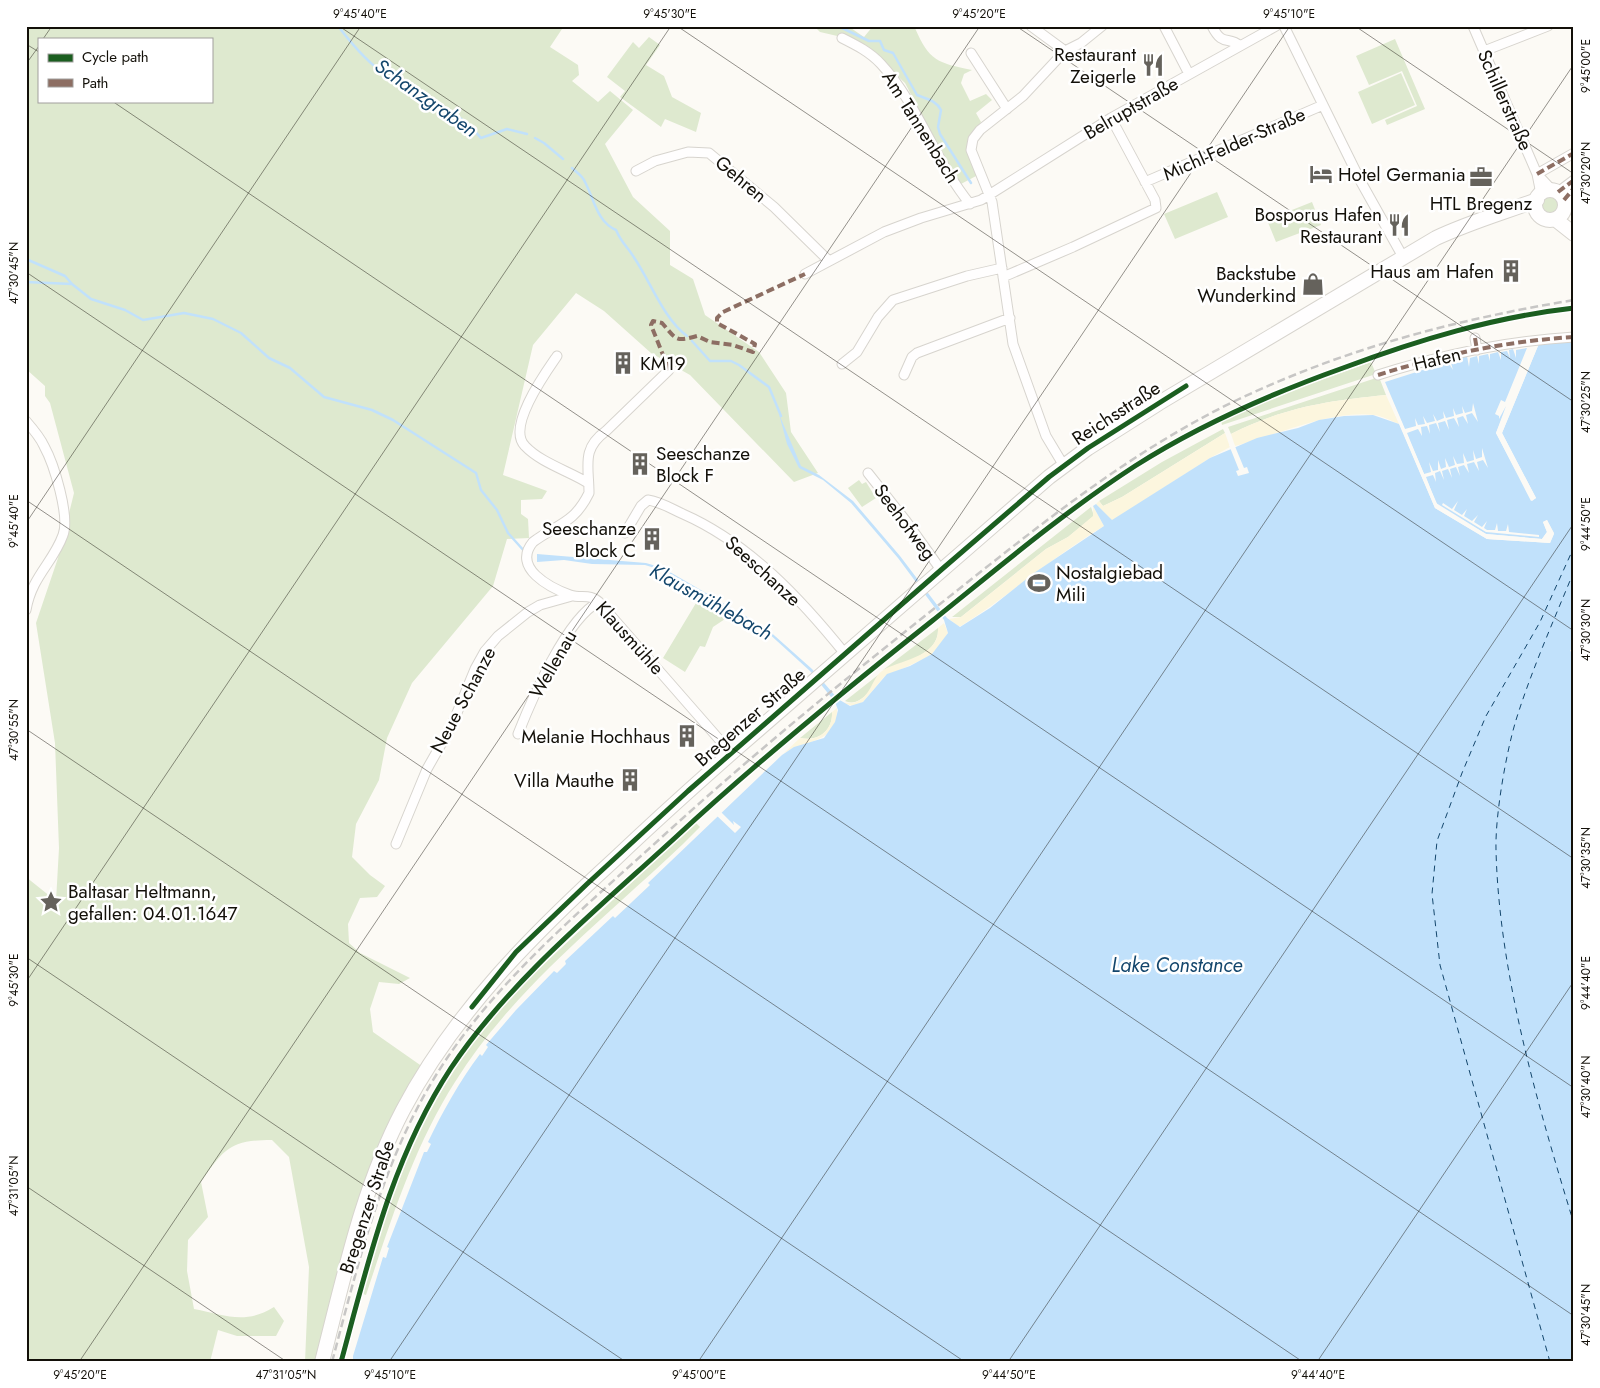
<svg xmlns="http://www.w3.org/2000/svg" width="1600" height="1388" font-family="Jost,sans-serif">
  <rect width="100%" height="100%" fill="#fcfaf5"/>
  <!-- green -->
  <path fill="#dee9cf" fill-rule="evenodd" d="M26,26H564L550,47L578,65L579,75L572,81L598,102L610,91L633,110L605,144L633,197L670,231V265L693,279L705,315L759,352L786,393L791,432L818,473L794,482L690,375L651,353L604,311L576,293L533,345L503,475L547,491L542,499L521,500V514L528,519L529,538L507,539L493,586L412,683L387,738L379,780L356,824L352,857L370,875L385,886L377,897L360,898L348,924L349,943L360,953L410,978L399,984L379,982L370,1009L373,1032L423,1067L405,1098L317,1362H305L309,1267L289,1157L272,1140C230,1140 224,1149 201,1182L208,1217L188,1240L187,1271L194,1309C225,1315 245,1325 274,1307L284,1321L276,1336H237L218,1330L210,1362H26V877L56,901L59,848L55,743L36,623L58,558L74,493L50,403L45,396V386L26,369ZM39,39H211V101H39Z
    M814,26H848L864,37L873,26L915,28C929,61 938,63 972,70L964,74L961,83L970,101L986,94L992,100L976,113L981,122C967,142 972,154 978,175L959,185L928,142L918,108L905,83L879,59L846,38L820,32Z
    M649,37L660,45L646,65L664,76L672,97L701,113L696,132L665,119L661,127L620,97L625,91L607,77L633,42L639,48Z
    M1395,39L1425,109L1387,125L1385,120L1417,106L1402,71L1369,85L1356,56Z
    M1401,73L1415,105L1372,124L1358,92Z
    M1217,192L1228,217L1175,239L1164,214Z
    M1542 205a8 8 0 1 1 16 0a8 8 0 1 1-16 0Z
    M1312,202L1321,225L1276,242L1267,220Z
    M1371,362L1376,374L1222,425L1221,421L1284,393Z
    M1379,377L1386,395C1327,401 1285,407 1231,434L1228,427Z
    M1223,429L1225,433L1122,497L1103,506L1099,501L1162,462Z
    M859,480L862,484L866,482L876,498L862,507L848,488Z
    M1091,507L1094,516L1068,537L1046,549L961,617H952Z
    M699,598L731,615L713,627L705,647L700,646L685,672L663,658Z
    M938,628C940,655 902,663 883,670Z
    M878,675C875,687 860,708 845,701Z
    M832,712C833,731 818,742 800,738Z
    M696,823L700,827L683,844C604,919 513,989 455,1082C414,1146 390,1223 366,1295L363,1294C386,1197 423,1103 487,1025C520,984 560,949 599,913C631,883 663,853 696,823Z"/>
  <!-- sand -->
  <path fill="#fcf6de" d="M1386,395L1399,424C1391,421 1383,416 1374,415C1330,410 1277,435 1235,446L1231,434C1285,407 1327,401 1386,395Z
    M1225,433L1230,447L1210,458L1112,521L1096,504L1099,501L1103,506L1122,497Z
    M1093,506L1104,526C1054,556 1010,595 961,626H958L949,619L961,617L1046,549L1068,537L1093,516Z
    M944,623L948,633L937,650L926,658L884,677L863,702L853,706L843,703C848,702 852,704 858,701C872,694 872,678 882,671C897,660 940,658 938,628Z
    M837,708C838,746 804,738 782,755L800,738C817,742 833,731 832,712Z"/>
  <!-- water -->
  <path fill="#c1e1fb" d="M1574,339V645L1570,651L1574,653V1362H353V1356L383,1257L386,1258L389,1248L387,1247L424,1152H427L431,1144L428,1142C443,1111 459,1082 480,1054L482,1056L488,1047L486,1045L516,1010L554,971L557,973L566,964L565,961L613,916L615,918L650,885L648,883L782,755L794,747L824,738L835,722L838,710L835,702L810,671L766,631L661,570L645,565L592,564L564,560L537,562V554L646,563L663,568L766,628L812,669L838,699L850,706L863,702L887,674L910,666L932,654L948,633L944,620L898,558L851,503L823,480L799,468L787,444L779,414L801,466L819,475L853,501L900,556L947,618L960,627L990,608L1034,573L1104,526L1093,506L1096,504L1112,520L1210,458L1257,438L1298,428L1319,420L1344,416L1373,415L1399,424L1435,508L1487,539L1550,543L1554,534L1547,520L1543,522L1547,532L1542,539L1486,534L1438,506L1382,377L1421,366L1533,342L1496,433L1532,501L1536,498L1502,433L1540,341Z"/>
  <!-- pier -->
  <path fill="#fcfaf5" d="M1535,341L1498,433L1532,497L1500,433L1537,341H1540L1502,433L1536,498L1531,501L1496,433L1506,406L1499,419V416L1495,414L1501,400L1505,402L1527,348L1516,350V358L1513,349L1509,350L1510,358L1507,351L1501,352V360L1498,352L1490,354V361L1488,354L1479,356V364L1477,356L1470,358L1469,367L1467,356Z
    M1450,359L1453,370L1448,362L1385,382L1405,429L1416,426L1415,418L1418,425L1425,424L1423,416L1427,423L1435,421L1433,414L1437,421L1444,418L1443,411L1446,418L1454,416L1453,408L1456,415L1463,413L1462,406L1465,413L1472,411L1473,403L1478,422L1472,413L1466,415L1468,424L1463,416L1457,418L1459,427L1454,418L1447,420L1449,430L1445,421L1438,423L1440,432L1436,423L1429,425L1430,434L1427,426L1421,427L1422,436L1418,429L1407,433L1424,474L1431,472L1429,462L1433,471L1438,470V460L1441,469L1446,467L1445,458L1449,467L1455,465L1453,456L1457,464L1464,463L1463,453L1467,462L1474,460L1473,450L1476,459L1482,457V448L1488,468L1483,460L1477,462L1479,471L1474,462L1467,464L1469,473L1464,465L1458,467L1460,476L1456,467L1450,469L1452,478L1448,469L1442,471L1444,480L1440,471L1435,473L1436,482L1433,475L1426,477L1436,503L1486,534L1542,539L1547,532L1543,522L1547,520L1554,533L1550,543L1487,539L1435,508L1380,378Z
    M1234,444L1244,468L1247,467L1249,473L1238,476L1236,471L1239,470L1229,445Z
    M1458,501L1454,510L1462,515L1467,509L1464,516L1472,521L1478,515L1474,522L1482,527L1487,521L1484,528L1487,530H1495L1497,523L1498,531H1506L1508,524L1509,532L1539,535V537L1486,532L1442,505L1443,503L1452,509Z
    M719,810L734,825L733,821L741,827L735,833L715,814Z"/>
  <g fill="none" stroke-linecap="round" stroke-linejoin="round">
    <!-- stream -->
    <path stroke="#c1e1fb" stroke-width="2.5" d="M338,26C351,43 369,65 388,76C420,95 456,108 481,138L507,129L527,134
      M838,26L869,41H880L884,50L893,53L917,95C926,99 936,100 941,110L938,127L940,134L971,183
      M535,138L544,143L563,159
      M572,168C576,172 583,176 585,182C594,199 597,222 616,230C622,244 628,247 635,259C651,283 664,319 687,336
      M26,259L65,276L72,284
      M26,282L72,284L91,299L125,310L143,320L184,313L213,319L241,333L269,358L290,368L324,397L372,410L393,420L476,473L481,490L497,510L508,533L525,552
      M692,341L710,361H731L739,365L769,387L781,416"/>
    <!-- ferry -->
    <path stroke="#13466c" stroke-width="1" stroke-dasharray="6 5" stroke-linecap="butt" d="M1574,571C1554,620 1532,669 1516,720C1506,753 1495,816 1496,850C1499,974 1538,1106 1574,1224
      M1550,1362L1440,965L1432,894L1437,841L1462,773L1486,716L1540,622L1574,547"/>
    <defs>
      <path id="street" d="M1031,26L1065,51L1081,43L1102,26
        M1164,26L1189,74
        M1212,26C1223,48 1228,35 1240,46
        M1284,26L1361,182L1403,257
        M1473,26L1537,174L1541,194
        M842,38C856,45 870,52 881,64C918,104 935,161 970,204
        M1484,51L1548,26
        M971,53L1007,109
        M636,171L655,161L688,152L709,153L774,207L828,260
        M1537,174L1574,153
        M1537,174L1552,190
        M1145,182L1323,105
        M1558,192L1574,180
        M1564,200L1574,188
        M805,274L884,232L921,218L981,200L1111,118L1276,26
        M1003,277L1073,247L1156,208L1155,200L1111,118
        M1475,338L1477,350
        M557,356C546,372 506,427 525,446C541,463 569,471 588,483
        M842,364L857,352L878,317L893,300L967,276L1002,268
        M669,370L606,431C581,449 589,466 589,493C574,524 557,524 533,542C511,568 551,588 570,595C581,599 590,593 599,602L731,753
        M904,375L912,357L917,353L1010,318
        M1378,375C1441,355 1507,341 1574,337
        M26,421C33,429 40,437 44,446C54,464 70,516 63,535C53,563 32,576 26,610
        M1064,466L1046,436L1013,344L992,202L971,150L973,139L980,130L1023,96L1065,51
        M868,473L906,521L941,570
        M625,533L641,506L648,500C661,502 672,509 683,514C749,543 801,599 846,655
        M518,734C531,701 567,617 599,602
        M396,844L427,769L452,725L475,669L485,651L498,636L528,612L540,605L572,596"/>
      <path id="primary" d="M1535 205a15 15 0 1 1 30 0a15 15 0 1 1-30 0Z
        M1555,219L1574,234
        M322,1362C344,1277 362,1188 403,1110C455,1011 534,933 615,859C655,821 696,784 737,748C841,658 945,567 1049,477L1088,448L1159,403L1436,238C1470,222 1502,213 1537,200"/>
    </defs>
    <!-- street casing -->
    <use href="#street" stroke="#d7d4ce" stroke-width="11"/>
    <!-- primary casing -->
    <use href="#primary" stroke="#d7d4ce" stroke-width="16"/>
    <!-- street -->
    <use href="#street" stroke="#fffefe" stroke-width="9"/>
    <!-- primary -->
    <use href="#primary" stroke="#fffefe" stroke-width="14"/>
    <!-- rail -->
    <path stroke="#c7c6c5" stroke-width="2.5" stroke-dasharray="8 4" stroke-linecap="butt" d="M332,1362C359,1261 382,1161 438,1072C496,980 583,909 663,836C752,755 845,679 940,604C1035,529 1127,453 1237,400C1347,348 1454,320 1574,300"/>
    <!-- quiet -->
    <path stroke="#8d6e63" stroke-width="4" stroke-dasharray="8 4" stroke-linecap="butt" d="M1537,174L1574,153
      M1558,192L1574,180
      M1564,200L1574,188
      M1475,338L1477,350
      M669,370L651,325L653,321L662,323C677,340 675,342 697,336L710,342L733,345L753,352L755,344L717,323V318L723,312L805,274
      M1378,375C1441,355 1507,341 1574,337"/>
    <defs>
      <path id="cycleway" d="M472,1007L516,952L587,884L688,791L941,570L1049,477L1088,448L1186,386
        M341,1362C369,1259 392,1158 451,1068C509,981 601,906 677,836C759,760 845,690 932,621C998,568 1064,512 1135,466C1201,424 1270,394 1343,368C1418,340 1494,317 1574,308"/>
    </defs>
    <!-- cycleway casing -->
    <use href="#cycleway" stroke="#fff" stroke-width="8"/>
    <!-- cycleway -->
    <use href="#cycleway" stroke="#1b5e20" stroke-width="5"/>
  </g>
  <!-- ticks -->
  <path fill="none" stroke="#131009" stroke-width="1" stroke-opacity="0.45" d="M339,26L1574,859M677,26L1574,631M1016,26L1574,402M1355,26L1574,174M43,39L52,26M26,44L39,52M26,64L39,46M112,101L1574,1088M26,272L1574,1316M26,500L1303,1362M26,523L361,26M26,729L965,1362M26,957L626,1362M26,982L671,26M26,1186L287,1362M79,1362L980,26M389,1362L1290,26M698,1362L1574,64M1008,1362L1574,523M1317,1362L1574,981"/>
  <!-- icons -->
  <defs>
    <symbol id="restaurant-bare" viewBox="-9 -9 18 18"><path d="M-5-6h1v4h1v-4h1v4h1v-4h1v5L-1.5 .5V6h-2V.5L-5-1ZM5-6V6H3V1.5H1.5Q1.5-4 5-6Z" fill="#65625c" stroke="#fff" stroke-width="2.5" paint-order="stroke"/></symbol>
    <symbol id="hotel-bare" viewBox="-9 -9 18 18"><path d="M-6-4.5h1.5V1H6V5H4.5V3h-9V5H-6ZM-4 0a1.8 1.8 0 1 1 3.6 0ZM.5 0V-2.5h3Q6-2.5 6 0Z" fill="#65625c" stroke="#fff" stroke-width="2.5" paint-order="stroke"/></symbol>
    <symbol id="office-bare" viewBox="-9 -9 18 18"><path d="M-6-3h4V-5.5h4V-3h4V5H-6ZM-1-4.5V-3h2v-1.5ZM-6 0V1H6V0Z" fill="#65625c" stroke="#fff" stroke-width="2.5" paint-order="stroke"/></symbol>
    <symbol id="building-bare" viewBox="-9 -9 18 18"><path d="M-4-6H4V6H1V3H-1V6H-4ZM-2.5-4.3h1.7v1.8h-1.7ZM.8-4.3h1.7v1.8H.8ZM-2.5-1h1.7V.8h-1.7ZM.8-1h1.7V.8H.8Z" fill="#65625c" stroke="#fff" stroke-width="2.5" paint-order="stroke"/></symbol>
    <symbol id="shop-bare" viewBox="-9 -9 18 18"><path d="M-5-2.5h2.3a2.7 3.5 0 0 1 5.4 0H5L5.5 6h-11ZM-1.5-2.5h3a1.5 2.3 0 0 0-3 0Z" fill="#65625c" stroke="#fff" stroke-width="2.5" paint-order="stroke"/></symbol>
    <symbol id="stadium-bare" viewBox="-9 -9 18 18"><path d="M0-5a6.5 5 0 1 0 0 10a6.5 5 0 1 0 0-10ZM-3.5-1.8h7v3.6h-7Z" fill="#65625c" stroke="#fff" stroke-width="2.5" paint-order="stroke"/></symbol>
    <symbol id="sight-bare" viewBox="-9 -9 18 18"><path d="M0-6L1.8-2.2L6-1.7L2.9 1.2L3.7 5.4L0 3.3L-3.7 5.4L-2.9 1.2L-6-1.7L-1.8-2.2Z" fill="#65625c" stroke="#fff" stroke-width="2.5" paint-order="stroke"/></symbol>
  </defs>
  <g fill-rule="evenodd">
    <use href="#restaurant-bare" x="1137" y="49" width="32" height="32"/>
    <use href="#hotel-bare" x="1305" y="158" width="32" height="32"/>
    <use href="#office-bare" x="1465" y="161" width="32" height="32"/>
    <use href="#restaurant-bare" x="1383" y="209" width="32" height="32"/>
    <use href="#building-bare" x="1495" y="255" width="32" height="32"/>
    <use href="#shop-bare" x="1297" y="268" width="32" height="32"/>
    <use href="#building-bare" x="607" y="347" width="32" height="32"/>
    <use href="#building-bare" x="624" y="448" width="32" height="32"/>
    <use href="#building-bare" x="636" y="523" width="32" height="32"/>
    <use href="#stadium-bare" x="1023" y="567" width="32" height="32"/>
    <use href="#building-bare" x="671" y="720" width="32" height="32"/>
    <use href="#building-bare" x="614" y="764" width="32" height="32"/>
    <use href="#sight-bare" x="35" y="886" width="32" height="32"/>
  </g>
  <g text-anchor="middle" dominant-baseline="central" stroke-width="5" stroke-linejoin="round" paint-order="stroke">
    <!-- poi labels -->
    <g font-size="19" fill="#131009" stroke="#fff" text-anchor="end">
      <text x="1136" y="54">Restaurant<tspan x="1136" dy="22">Zeigerle</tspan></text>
      <text x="1338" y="174" text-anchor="start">Hotel Germania</text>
      <text x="1481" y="203" text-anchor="middle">HTL Bregenz</text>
      <text x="1382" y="214">Bosporus Hafen<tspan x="1382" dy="22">Restaurant</tspan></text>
      <text x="1494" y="271">Haus am Hafen</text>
      <text x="1296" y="273">Backstube<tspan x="1296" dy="22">Wunderkind</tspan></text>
      <text x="640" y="363" text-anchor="start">KM19</text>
      <text x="656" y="453" text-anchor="start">Seeschanze<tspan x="656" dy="22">Block F</tspan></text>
      <text x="636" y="528">Seeschanze<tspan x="636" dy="22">Block C</tspan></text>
      <text x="1056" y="572" text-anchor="start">Nostalgiebad<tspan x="1056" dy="22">Mili</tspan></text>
      <text x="670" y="736">Melanie Hochhaus</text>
      <text x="614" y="780">Villa Mauthe</text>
      <text x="68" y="891" text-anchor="start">Baltasar Heltmann,<tspan x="68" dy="22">gefallen: 04.01.1647</tspan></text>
    </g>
    <!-- street labels -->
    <g font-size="19" fill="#131009" stroke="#fff">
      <text transform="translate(1505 100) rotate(66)">Schillerstraße</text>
      <text transform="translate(1131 108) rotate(-30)">Belruptstraße</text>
      <text transform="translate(921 127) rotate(58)">Am Tannenbach</text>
      <text transform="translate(1234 144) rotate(-24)">Michl-Felder-Straße</text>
      <text transform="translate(741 179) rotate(40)">Gehren</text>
      <text transform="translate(1437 359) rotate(-14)">Hafen</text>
      <text transform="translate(1116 413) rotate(-33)">Reichsstraße</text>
      <text transform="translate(905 522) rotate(53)">Seehofweg</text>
      <text transform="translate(763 571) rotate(42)">Seeschanze</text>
      <text transform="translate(630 638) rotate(48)">Klausmühle</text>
      <text transform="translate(553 664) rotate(-60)">Wellenau</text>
      <text transform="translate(463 700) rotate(-62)">Neue Schanze</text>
      <text transform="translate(750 717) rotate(-41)">Bregenzer Straße</text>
      <text transform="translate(367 1207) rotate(-72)">Bregenzer Straße</text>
    </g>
    <!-- water labels -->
    <g font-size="20" font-style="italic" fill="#13466c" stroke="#fff">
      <text transform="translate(426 98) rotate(35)">Schanzgraben</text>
      <text transform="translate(711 602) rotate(29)">Klausmühlebach</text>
      <text x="1177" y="965">Lake Constance</text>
    </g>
  </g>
  <!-- border -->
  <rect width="1600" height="1388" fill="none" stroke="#ffffff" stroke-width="55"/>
  <!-- legend -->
  <rect x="38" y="38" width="175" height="65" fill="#ffffff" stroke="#a19f9d"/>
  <rect x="48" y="54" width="25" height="8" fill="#1b5e20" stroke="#a19f9d"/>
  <text x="82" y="62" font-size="15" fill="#131009">Cycle path</text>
  <rect x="48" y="79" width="25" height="8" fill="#8d6e63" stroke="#a19f9d"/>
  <text x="82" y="88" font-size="15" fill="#131009">Path</text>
  <rect x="28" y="28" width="1544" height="1332" fill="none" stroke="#131009" stroke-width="2"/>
  <g font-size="12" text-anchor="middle" fill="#131009">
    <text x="360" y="18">9°45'40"E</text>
    <text x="670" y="18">9°45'30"E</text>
    <text x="979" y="18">9°45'20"E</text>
    <text x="1289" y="18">9°45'10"E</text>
    <text transform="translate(1586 66) rotate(-90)" y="4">9°45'00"E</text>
    <text transform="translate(1586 173) rotate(-90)" y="4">47°30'20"N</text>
    <text transform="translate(14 273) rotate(-90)" y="4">47°30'45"N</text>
    <text transform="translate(1586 402) rotate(-90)" y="4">47°30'25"N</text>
    <text transform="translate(14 521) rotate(-90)" y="4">9°45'40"E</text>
    <text transform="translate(1586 524) rotate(-90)" y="4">9°44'50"E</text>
    <text transform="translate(1586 630) rotate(-90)" y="4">47°30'30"N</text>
    <text transform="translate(14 730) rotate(-90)" y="4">47°30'55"N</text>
    <text transform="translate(1586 858) rotate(-90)" y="4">47°30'35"N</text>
    <text transform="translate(14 980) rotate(-90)" y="4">9°45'30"E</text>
    <text transform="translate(1586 983) rotate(-90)" y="4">9°44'40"E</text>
    <text transform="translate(1586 1087) rotate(-90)" y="4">47°30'40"N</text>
    <text transform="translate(14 1186) rotate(-90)" y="4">47°31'05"N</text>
    <text transform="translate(1586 1315) rotate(-90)" y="4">47°30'45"N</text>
    <text x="80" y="1379">9°45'20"E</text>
    <text x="286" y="1379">47°31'05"N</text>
    <text x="390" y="1379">9°45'10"E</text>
    <text x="699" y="1379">9°45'00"E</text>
    <text x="1009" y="1379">9°44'50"E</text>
    <text x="1318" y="1379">9°44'40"E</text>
  </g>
</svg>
